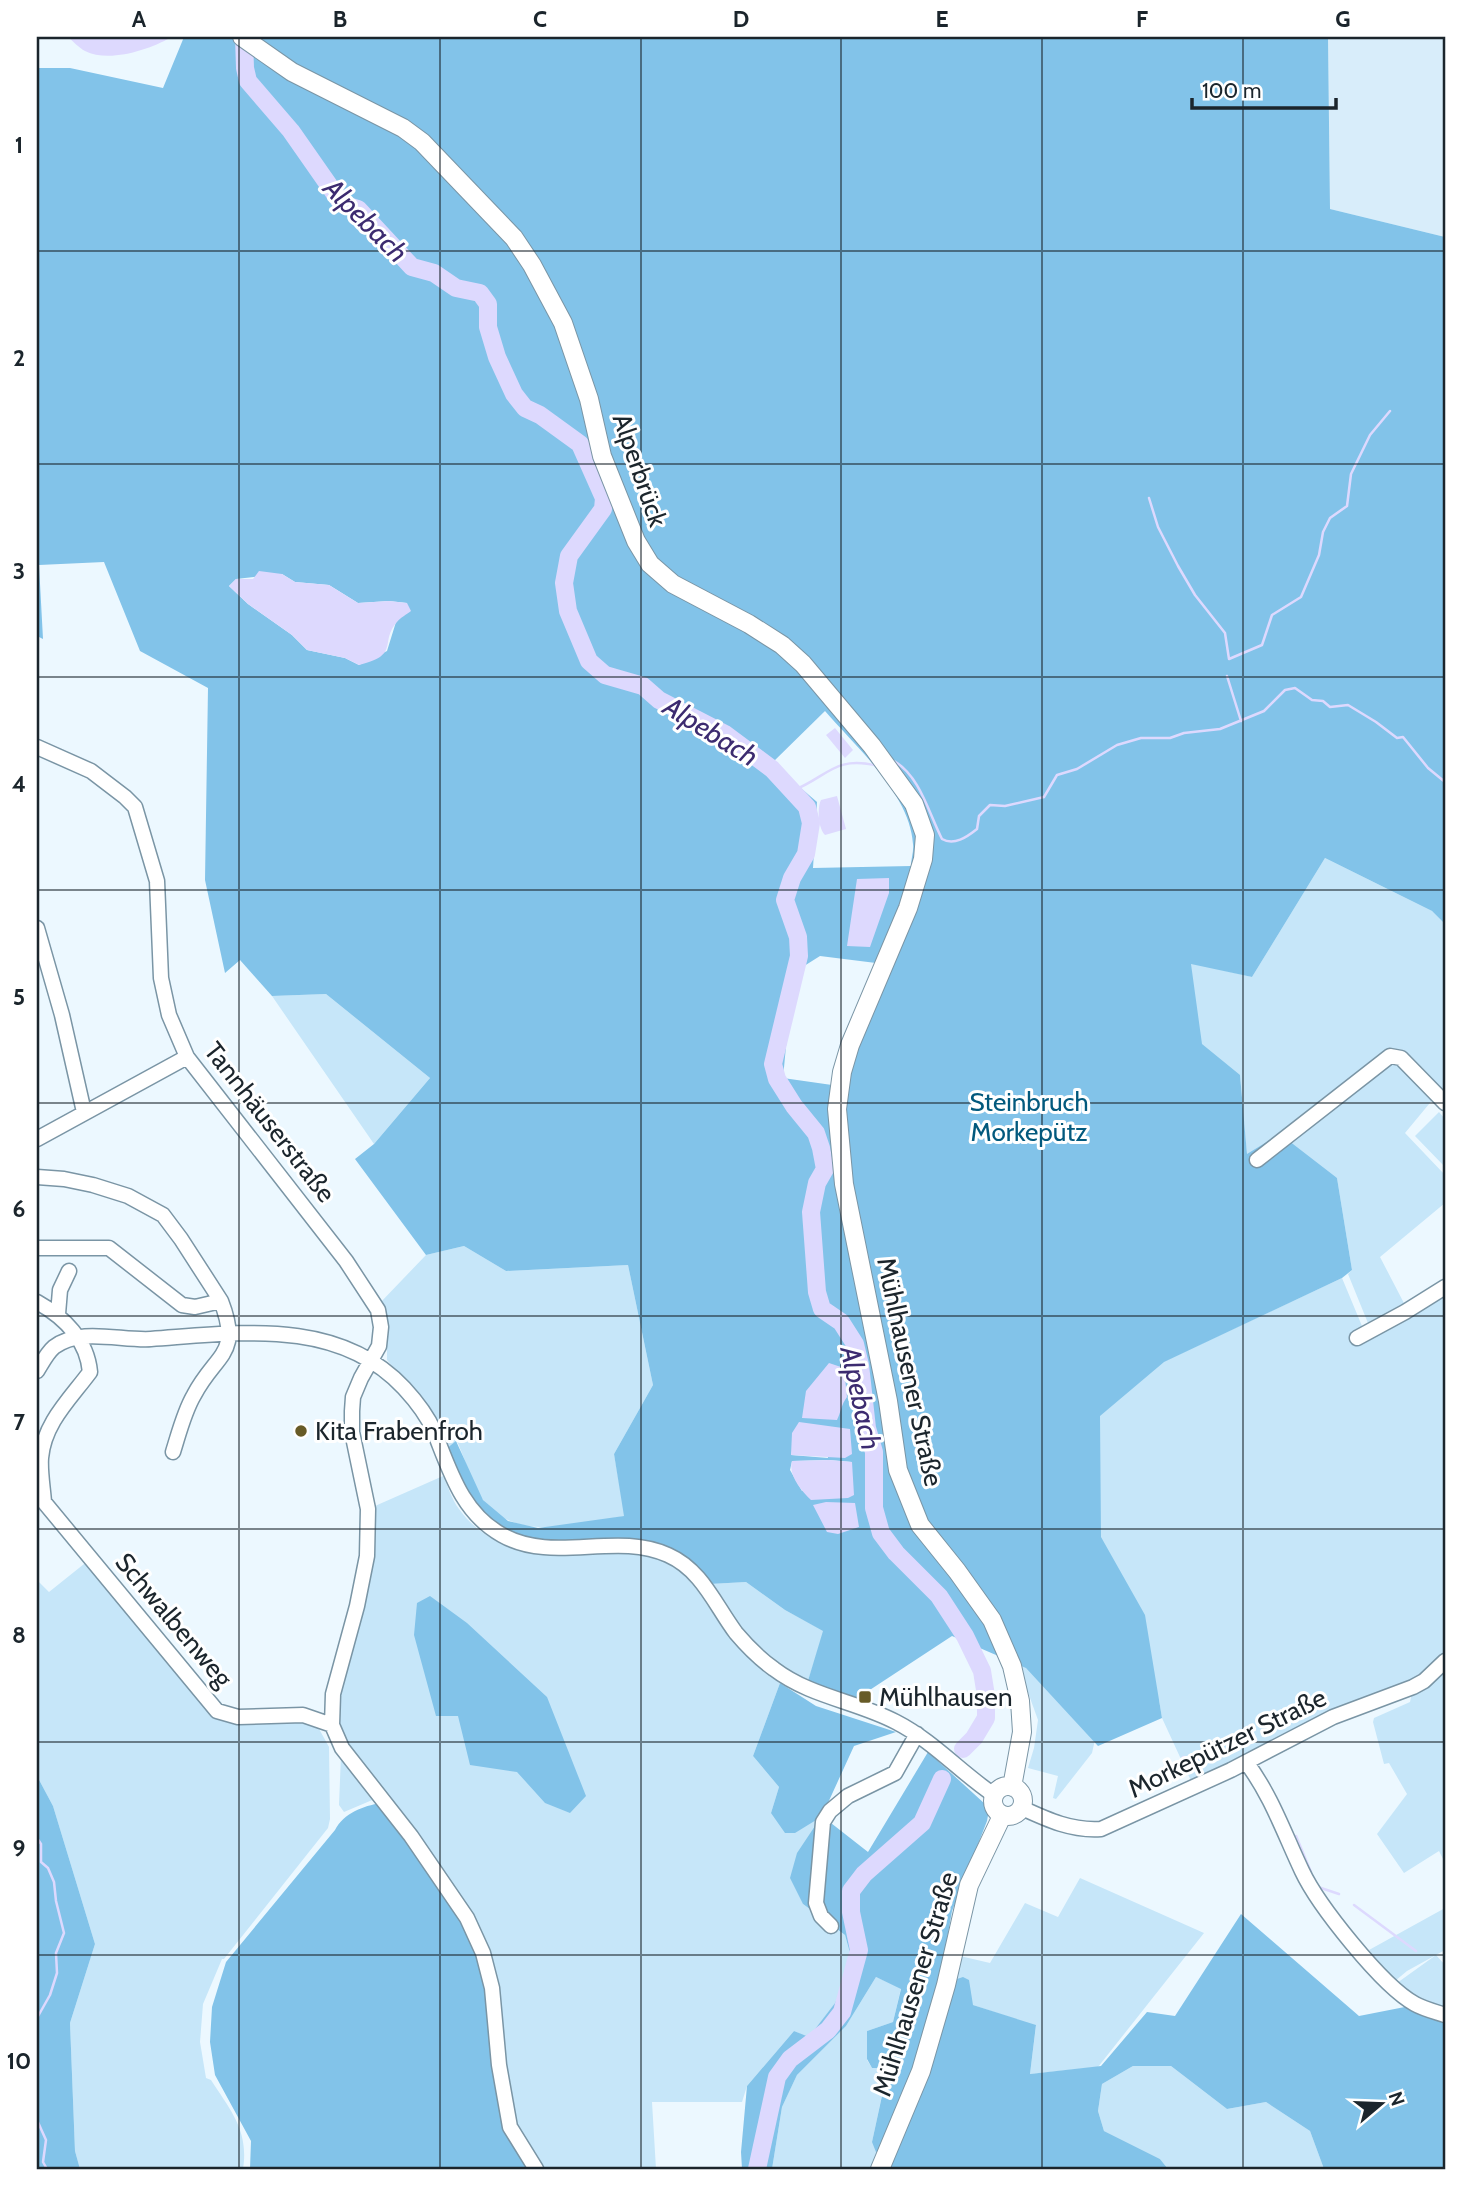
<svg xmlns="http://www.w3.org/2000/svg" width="1482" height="2206" font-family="Cabin,sans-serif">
  <rect width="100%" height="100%" fill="#ecf8ff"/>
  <!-- built -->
  <path fill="#d8edfa" d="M1328,37H1445V237L1330,209Z"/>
  <!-- green -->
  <path fill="#c6e6f9" d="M1325,858L1432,911L1445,924V1097L1439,1092L1405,1133L1445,1175V1203L1380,1257L1406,1307L1370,1328L1348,1274L1352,1270L1337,1178L1247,1155L1240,1075L1167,1360L1342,1278L1367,1338L1445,1292V1651L1438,1661L1418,1678L1192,1783L1162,1718L1159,1700L1097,1731L1092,1753L1056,1799L1053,1798L1058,1776L1028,1768L1034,1748L1038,1720L1021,1673L922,900L1252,977Z
    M326,994L430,1078L374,1144L272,996Z
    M1439,1112L1445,1119V1167L1415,1136Z
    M464,1246L506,1271L628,1265L653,1385L614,1454L625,1516C579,1523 517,1544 483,1500C474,1488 464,1457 457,1441L446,1449L422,1401L387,1360C387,1340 388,1322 379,1304L426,1255Z
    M443,1476C448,1486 452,1500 459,1509C494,1557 548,1555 600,1553C625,1552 650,1552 672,1566C696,1581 706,1606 723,1627C740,1648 759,1665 780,1683L753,1756L779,1787L771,1813L822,1816L803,1904L845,1935L853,1964L835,2003L809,2038L794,2031L747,2086L742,2102H652L656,2169H541L513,2120L497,1998L345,1744L338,1724L340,1686L373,1535L375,1506Z
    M89,1560L219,1719L303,1718L318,1727L329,1747L330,1819L328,1828L224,1959H222L203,2004L200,2042L206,2078L211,2080C231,2111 249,2131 243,2169H80L75,2151L70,2023L95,1944L53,1806L37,1776V1580L49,1592Z
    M746,1582L785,1610L824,1631L807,1684L762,1654L737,1625L710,1584Z
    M1445,1670V1863L1439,1851L1404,1873L1377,1834L1407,1794L1389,1763L1384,1764L1373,1722L1374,1718L1410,1702L1412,1693Z
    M341,1755L377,1798L344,1812L339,1805Z
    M1080,1878L1204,1933L1098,2067L1030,2074L1036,2026L973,2005L954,1980L960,1956L990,1963L1025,1903L1058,1917Z
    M1445,1908V1950L1407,1971L1395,1981L1369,1950Z
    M1436,1955L1445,1965L1444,2008L1420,1999L1397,1983Z
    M876,1977L901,1988L893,2022L867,2031V2060L872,2068L888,2067L872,2142L884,2149L875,2169H772L782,2107L797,2075L846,2026Z
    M1133,2066H1171L1227,2109L1266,2102L1310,2131L1324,2169H1168L1160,2159L1104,2131L1098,2111L1102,2084Z"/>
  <!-- forest -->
  <path fill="#82c3e9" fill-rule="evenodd" d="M184,37H1328L1330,209L1445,237V924L1432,911L1325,858L1252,977L1191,964L1202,1044L1240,1075L1247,1154L1280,1134L1337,1178L1352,1270L1342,1278L1164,1362L1100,1416L1101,1537L1145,1615L1162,1718L1098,1746L1026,1668L952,1636L853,1701L807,1684L823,1631L785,1610L746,1582L710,1584L669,1552L554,1543L506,1533L470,1501L446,1449L456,1441L483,1500L508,1521L538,1528L624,1516L614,1454L653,1385L628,1265L506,1271L464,1246L426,1255L355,1159L374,1144L430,1078L326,994L272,996L240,960L225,973L205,880L208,688L140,651L104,562L39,565L43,639L37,636V68H70L163,88ZM282,574L295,582L329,585L358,603L389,601L407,603L396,622L387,651L359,665L345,658L307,650L292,635L248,604L229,586L236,579ZM825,711C856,747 910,794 913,844C914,851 911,859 911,866L813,868L817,802L772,763ZM820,956L876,963L832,1085L783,1078L793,973ZM799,1423L823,1427L828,1458L791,1455ZM829,1460L852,1462L802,1491L790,1470L792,1461Z
    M430,1596L467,1623L547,1697L586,1796L570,1813L545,1803L517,1772L470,1765L458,1716H436L414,1635L417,1603Z
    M780,1683L816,1706L896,1732L854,1746L822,1816L868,1852L928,1752L985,1804L989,1810L987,1821L952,1911L937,1995L914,2067L884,2149L876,2152L872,2142L888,2068H872L867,2059V2031L893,2022L901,1989L876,1977L846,2026L797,2075L782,2107L772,2169H742L741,2152L747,2086L794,2031L809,2037L835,2003L853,1964L845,1935L803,1904L790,1878L797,1853L821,1817L795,1833H785L771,1813L779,1787L753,1756Z
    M37,1776L53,1806L95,1944L70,2023L75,2151L80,2169H37Z
    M381,1803L465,1920L480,1954L508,2127L535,2169H250L251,2141L215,2075L210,2042L212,2007L226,1962L335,1830C344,1813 363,1806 381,1803Z
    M1241,1914L1359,2016L1415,2005L1442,2015L1445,1998V2169H1324L1310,2131L1266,2102L1227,2109L1171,2066H1133L1102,2084L1098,2111L1104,2131L1160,2159L1168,2169H886L954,1980L963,1977L969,1980L973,2005L1036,2025L1030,2074L1101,2066L1147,2012L1175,2016Z"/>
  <!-- water -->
  <path fill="#ddd9fe" d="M68,37H170V38C148,50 109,63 85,51C79,48 73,41 68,37Z
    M259,571L282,574L295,582L329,585L358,603L389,601L407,603L411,611C407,614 400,618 397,622C379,642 401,655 359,665L345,658L307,650L292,635L248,604L229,586L236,579H253Z
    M835,728L853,750L845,758L826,735Z
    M837,796L846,829L825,835C818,828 817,808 821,800Z
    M889,878V893L870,947L847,946L857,879Z
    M829,1363L844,1368L847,1397C841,1405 841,1412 837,1420L802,1418L806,1391Z
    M799,1422L850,1429L852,1454L845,1458L791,1455L792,1433Z
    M829,1460L852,1462L854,1495L848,1498L811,1500C801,1490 788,1475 792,1461Z
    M826,1502L855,1503L859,1527L838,1534L827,1532L813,1505Z"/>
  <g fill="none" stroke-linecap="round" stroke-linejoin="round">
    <!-- stream -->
    <path stroke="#ddd9fe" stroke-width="2.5" d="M1149,498L1158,527L1178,566L1195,595L1225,633L1229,659L1262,645L1272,615L1301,597L1319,555L1323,532L1330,518L1347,506L1351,474L1370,435L1390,411
      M1227,676L1241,721
      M894,761C920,776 929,814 942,839C954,846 967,837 977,829L979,816L990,805L1005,806L1044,797L1057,775L1077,769L1117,745L1141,738H1170L1184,733L1220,729L1264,711L1285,690L1295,688L1312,700L1323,701L1330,707L1348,705L1376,722L1397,738L1403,737L1428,768L1445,782
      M792,791C828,777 834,755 878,766
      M1183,1757L1207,1759
      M1296,1836L1311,1872
      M37,1838L41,1844V1862L48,1868L54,1882L56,1901L64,1933L56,1953L57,1973L50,1995L37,2018
      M1318,1887L1339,1894
      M1354,1905L1416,1951
      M37,2074V2094
      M37,2120L46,2140L43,2162L47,2169"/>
    <!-- river -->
    <path stroke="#ddd9fe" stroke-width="18" d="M244,37L245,68L248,81L291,131L342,204L358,209L412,267L434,273L456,288L480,293L488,304V327L497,357L514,394L525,408L540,415L580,444L604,498L603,509L569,556L564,583L568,611L589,661L605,675L643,686L659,700L725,734L772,769L807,807L811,823L806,854L792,878L785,900L798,937L799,956L773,1064L777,1079L794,1106L816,1133L821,1148L825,1169L817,1183L811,1212L817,1292L822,1309L841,1322L855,1344L860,1365L867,1428L874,1452V1508L881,1533L896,1553L939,1596L965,1636L982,1671L986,1696V1718L974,1738L963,1749
      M757,2169L777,2077L790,2059L828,2030L842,2012L859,1950L851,1912V1891L864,1874L922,1823L942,1779"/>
    <defs>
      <path id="minor" d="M37,747L91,771L125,797L135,807L157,881L161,978L169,1015L187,1057L346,1261L378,1310L381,1327L379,1346L361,1378L353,1397L352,1411V1432L368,1509L367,1556L357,1606L333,1694L332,1725L342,1748L411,1836L467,1918L483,1953L492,1988L499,2065L510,2127L536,2169
        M37,928L62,1015L84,1112
        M37,1139L187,1057
        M1257,1160L1390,1056L1401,1058L1445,1103
        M37,1177L64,1179L93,1185L128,1196L163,1215L181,1239L221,1301
        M37,1248H109L182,1305L195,1307L221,1301C242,1355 216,1353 194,1395C184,1412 179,1433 173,1452
        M37,1302C64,1317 87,1340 90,1372C70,1399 44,1423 41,1458C40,1472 43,1488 44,1502
        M58,1314L60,1290L69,1271
        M1357,1338L1405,1312L1445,1287
        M37,1371C42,1363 47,1353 54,1347C80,1327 121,1341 151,1339C238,1333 338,1317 404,1388C416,1401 427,1415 434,1431C450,1471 462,1513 502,1535C553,1564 616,1531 668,1555C702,1570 715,1605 736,1633C747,1646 760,1659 774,1669C811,1697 856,1701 896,1722C933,1741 960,1772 994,1795
        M37,1497L44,1502L217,1711L238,1717L303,1715L332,1725
        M1246,1762C1271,1795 1284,1833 1302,1871C1318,1905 1382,1986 1415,2004C1424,2009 1436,2012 1445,2015
        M1022,1808C1048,1820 1072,1831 1101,1829L1231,1770L1333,1717L1413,1687L1424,1681L1445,1661
        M831,1926L821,1916L816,1903L823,1822L830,1811L848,1796L895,1773L917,1734"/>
      <path id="major" d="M242,37L292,72L403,128L422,142L514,238L532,265L563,323L589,399L602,456L636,541L650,564L673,584L749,624L782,645L803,664L872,746L914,804L925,835L923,859L908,908L850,1045L842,1072L837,1109L844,1184L888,1401L898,1470L920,1525L957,1571L992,1620L1012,1666L1020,1701L1022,1732L1012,1787
        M993 1801a15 15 0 1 1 30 0a15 15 0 1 1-30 0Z
        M880,2169L921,2071L946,1985L969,1885L1002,1816"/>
    </defs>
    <!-- minor casing -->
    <use href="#minor" stroke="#7a95a5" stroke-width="17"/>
    <!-- major casing -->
    <use href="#major" stroke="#7a95a5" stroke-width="20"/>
    <!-- minor -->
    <use href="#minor" stroke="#fff" stroke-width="14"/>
    <!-- major -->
    <use href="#major" stroke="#fff" stroke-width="18"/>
  </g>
  <!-- grid -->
  <path fill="none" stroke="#1b252c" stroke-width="2" stroke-opacity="0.55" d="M239,37V2169M440,37V2169M641,37V2169M841,37V2169M1042,37V2169M1243,37V2169M37,251H1445M37,464H1445M37,677H1445M37,890H1445M37,1103H1445M37,1316H1445M37,1529H1445M37,1742H1445M37,1955H1445"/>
  <!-- markers -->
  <g fill="#675b27" stroke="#fff" stroke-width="2.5">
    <circle cx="301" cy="1431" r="7"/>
    <rect x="858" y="1690" width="14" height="14" rx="3.5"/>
  </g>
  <g text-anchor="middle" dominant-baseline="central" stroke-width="6" stroke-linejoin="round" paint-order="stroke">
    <!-- street labels -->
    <g font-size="26" fill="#1b252c" stroke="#fff">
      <text transform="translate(640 470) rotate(71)">Alperbrück</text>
      <text transform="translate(270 1122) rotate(52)">Tannhäuserstraße</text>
      <text transform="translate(910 1372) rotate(78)">Mühlhausener Straße</text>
      <text transform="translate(174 1620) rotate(50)">Schwalbenweg</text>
      <text transform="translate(1227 1743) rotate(-26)">Morkepützer Straße</text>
      <text transform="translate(915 1984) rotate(-73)">Mühlhausener Straße</text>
    </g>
    <!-- park labels -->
    <g font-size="26" fill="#02597d" stroke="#fff">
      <text x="1029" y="1102">Steinbruch<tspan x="1029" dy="30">Morkepütz</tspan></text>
    </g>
    <!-- poi labels -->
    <g font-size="26" fill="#1b252c" stroke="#fff" text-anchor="start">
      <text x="315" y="1431">Kita Frabenfroh</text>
      <text x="879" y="1697">Mühlhausen</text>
    </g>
    <!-- water labels -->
    <g font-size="28" font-style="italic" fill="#3c2b70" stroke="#fff">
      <text transform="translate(366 220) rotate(45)">Alpebach</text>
      <text transform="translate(711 731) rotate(32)">Alpebach</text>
      <text transform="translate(861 1398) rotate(78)">Alpebach</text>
    </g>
  </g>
  <!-- border -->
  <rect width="1482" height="2206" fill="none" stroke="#ffffff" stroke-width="77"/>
  <!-- north arrow -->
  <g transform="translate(1381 2104) rotate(71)" stroke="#ffffff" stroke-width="5" paint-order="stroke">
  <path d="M0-5L12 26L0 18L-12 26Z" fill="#1b252c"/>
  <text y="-10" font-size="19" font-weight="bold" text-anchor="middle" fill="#1b252c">N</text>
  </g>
  <!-- scale -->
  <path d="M1192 98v10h144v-10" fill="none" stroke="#1b252c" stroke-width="3.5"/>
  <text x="1202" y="98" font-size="21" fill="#1b252c" stroke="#ffffff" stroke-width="5" paint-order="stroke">100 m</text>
  <rect x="38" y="38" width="1406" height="2130" fill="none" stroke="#1b252c" stroke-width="2.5"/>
  <g font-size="23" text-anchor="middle" font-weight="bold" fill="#1b252c">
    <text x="139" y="27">A</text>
    <text x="340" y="27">B</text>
    <text x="540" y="27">C</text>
    <text x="741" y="27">D</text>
    <text x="942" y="27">E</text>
    <text x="1142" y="27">F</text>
    <text x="1343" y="27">G</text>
    <text x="19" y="153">1</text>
    <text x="19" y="366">2</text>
    <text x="19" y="579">3</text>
    <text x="19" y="792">4</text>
    <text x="19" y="1005">5</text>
    <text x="19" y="1217">6</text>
    <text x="19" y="1430">7</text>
    <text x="19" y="1643">8</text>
    <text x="19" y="1856">9</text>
    <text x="19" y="2069">10</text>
  </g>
</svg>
